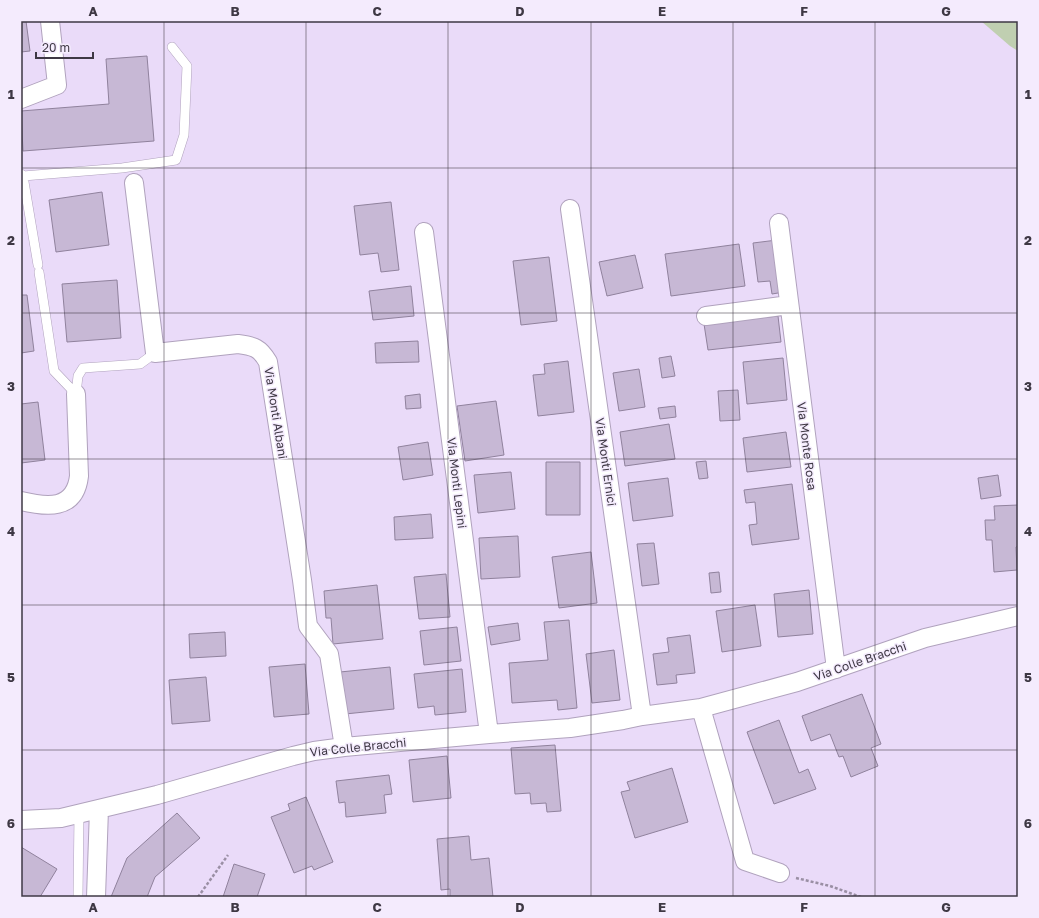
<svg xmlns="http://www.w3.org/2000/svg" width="1039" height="918" font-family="'Golos Text',sans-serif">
  <rect width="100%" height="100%" fill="#eadbf9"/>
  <!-- green -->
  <path fill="#c0cfb1" d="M981,21H1018V51L1010,46Z"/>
  <!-- building -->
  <path fill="#c7b8d5" stroke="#90829d" d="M21,21H26L30,51L21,52Z
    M147,56L154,141L23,151L21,111L109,104L106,59Z
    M102,192L109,245L56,252L49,200Z
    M391,202L399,270L381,272L378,253L360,255L354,206Z
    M777,240L784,292L772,294L770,281L758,282L753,243Z
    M739,244L745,286L671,296L665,254Z
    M635,255L643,288L607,296L599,262Z
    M549,257L557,321L521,325L513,261Z
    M117,280L121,338L67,342L62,284Z
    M411,286L414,316L373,320L369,291Z
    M21,295H27L34,351L21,353Z
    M778,316L781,342L708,350L704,324Z
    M418,341L419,362L376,363L375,343Z
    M671,356L675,376L662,378L659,358Z
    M783,358L787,400L747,404L743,362Z
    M568,361L574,412L538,416L533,375L545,374L544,364Z
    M639,369L645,407L619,411L613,373Z
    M738,390L740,420L720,421L718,391Z
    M420,394L421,408L406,409L405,396Z
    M496,401L504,455L465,461L457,406Z
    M38,402L45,460L21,463V404Z
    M675,406L676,417L660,419L658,408Z
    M669,424L675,459L625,466L620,432Z
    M786,432L791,467L747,472L743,438Z
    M428,442L433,475L403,480L398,447Z
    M706,461L708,478L699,479L696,462Z
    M546,462H580V515H546Z
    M511,472L515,509L478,513L474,475Z
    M998,475L1001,496L981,499L978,478Z
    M668,478L673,516L633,521L628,483Z
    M792,484L799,539L752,545L749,525L757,524L755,502L746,503L744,490Z
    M1018,505V546L1016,547L1017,570L994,572L992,540H986L985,520H995L994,506Z
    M431,514L433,538L395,540L394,517Z
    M518,536L520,577L481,579L479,538Z
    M654,543L659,584L642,586L637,544Z
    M591,552L597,603L559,608L552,557Z
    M719,572L721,592L711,593L709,573Z
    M446,574L450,617L419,619L414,577Z
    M377,585L383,639L333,644L331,618H326L324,591Z
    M809,590L813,634L778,637L774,594Z
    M755,605L761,646L722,652L716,611Z
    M569,620L577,708L558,710L557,700L512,703L509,663L548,660L544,622Z
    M518,623L520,640L491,645L488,627Z
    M457,627L461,661L424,665L420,631Z
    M225,632L226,656L190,658L189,634Z
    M690,635L695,673L676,675L677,683L657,685L653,654L669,652L667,638Z
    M614,650L620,700L592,703L586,654Z
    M305,664L309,714L274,717L269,667Z
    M390,667L394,709L345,714L340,672Z
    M462,669L466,712L435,715L434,706L418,708L414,674Z
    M206,677L210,721L172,724L169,680Z
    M862,694L881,744L871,748L878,766L851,777L843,756L839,757L830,734L811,741L802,716Z
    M779,720L799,773L808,769L816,789L774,804L747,732Z
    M555,745L561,811L547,812L546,803L531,804L530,793L515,794L511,748Z
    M447,756L451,798L413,802L409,760Z
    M672,768L688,822L635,838L621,792L630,790L627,782Z
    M389,775L392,794L384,795L386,813L346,817L345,802L339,803L336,781Z
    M306,797L333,862L314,870L312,866L294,873L271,817L290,810L288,804Z
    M177,813L200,838L155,877L147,897H111L127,858Z
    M469,836L471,860L489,858L493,897H450V889L441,890L437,839Z
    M21,847L57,869L40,897H21Z
    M234,864L265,874L257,897H223Z"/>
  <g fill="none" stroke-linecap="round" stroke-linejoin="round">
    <defs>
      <path id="service" d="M21,174L23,176L38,265
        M23,176L122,168L176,160L184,135L187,66L172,47
        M39,272L54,371L76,394
        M76,394L78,376L83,368L140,364L155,353
        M78,896L79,813"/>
      <path id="minor" d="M21,99L57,85L50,21
        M134,183L155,353L238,344C254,346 260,348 268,362L302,580L308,626L329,654L344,747
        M570,209L642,716
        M779,223L836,669
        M424,232L489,734
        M706,316L789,305
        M21,501C46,507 75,511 79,476L76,394
        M701,708L745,861L780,873
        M21,820L61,818L157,795L293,756L314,751L344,747L489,734L570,728L623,720L642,716L701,708L797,682L925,638L1018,616
        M96,897L99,809"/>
    </defs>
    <!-- service casing -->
    <use href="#service" stroke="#b0a2bd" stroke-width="10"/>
    <!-- minor casing -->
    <use href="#minor" stroke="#b0a2bd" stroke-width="20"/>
    <!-- path -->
    <path stroke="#9a8fa4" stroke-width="2.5" stroke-dasharray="3 2" stroke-linecap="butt" d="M796,878L830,886L861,897
      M198,897L228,855"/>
    <!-- service -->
    <use href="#service" stroke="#fff" stroke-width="9"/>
    <!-- minor -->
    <use href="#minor" stroke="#fff" stroke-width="18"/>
  </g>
  <!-- grid -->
  <path fill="none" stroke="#3e3844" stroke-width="1" stroke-opacity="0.55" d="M164,21V897M306,21V897M448,21V897M591,21V897M733,21V897M875,21V897M21,168H1018M21,313H1018M21,459H1018M21,605H1018M21,750H1018"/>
  <g text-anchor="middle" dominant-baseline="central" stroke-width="3" stroke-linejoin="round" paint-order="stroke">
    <!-- street labels -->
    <g font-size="12" fill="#3e3844" stroke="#f4ebfd">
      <text transform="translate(276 413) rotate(81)">Via Monti Albani</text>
      <text transform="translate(807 446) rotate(83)">Via Monte Rosa</text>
      <text transform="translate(606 462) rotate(82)">Via Monti Ernici</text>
      <text transform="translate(457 483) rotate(83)">Via Monti Lepini</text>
      <text transform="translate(860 661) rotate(-19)">Via Colle Bracchi</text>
      <text transform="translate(358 747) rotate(-6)">Via Colle Bracchi</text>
    </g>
  </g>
  <!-- border -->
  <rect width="1039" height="918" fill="none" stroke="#f4ebfd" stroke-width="44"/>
  <!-- scale -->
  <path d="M36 52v6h57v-6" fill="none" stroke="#3e3844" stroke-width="2"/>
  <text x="42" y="52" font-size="12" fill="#3e3844" stroke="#f4ebfd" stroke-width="3" paint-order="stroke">20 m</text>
  <rect x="22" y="22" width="995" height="874" fill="none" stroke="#3e3844" stroke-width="1.5"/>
  <g font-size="13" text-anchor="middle" font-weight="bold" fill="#3e3844">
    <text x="93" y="16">A</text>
    <text x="235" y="16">B</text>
    <text x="377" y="16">C</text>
    <text x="520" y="16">D</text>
    <text x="662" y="16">E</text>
    <text x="804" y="16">F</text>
    <text x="946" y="16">G</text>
    <text x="11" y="99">1</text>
    <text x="1028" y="99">1</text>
    <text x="11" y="245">2</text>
    <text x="1028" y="245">2</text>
    <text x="11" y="391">3</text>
    <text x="1028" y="391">3</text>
    <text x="11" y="536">4</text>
    <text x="1028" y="536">4</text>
    <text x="11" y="682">5</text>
    <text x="1028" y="682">5</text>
    <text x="11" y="828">6</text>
    <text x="1028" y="828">6</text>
    <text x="93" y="912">A</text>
    <text x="235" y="912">B</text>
    <text x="377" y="912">C</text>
    <text x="520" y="912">D</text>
    <text x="662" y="912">E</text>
    <text x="804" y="912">F</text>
    <text x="946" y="912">G</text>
  </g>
</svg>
